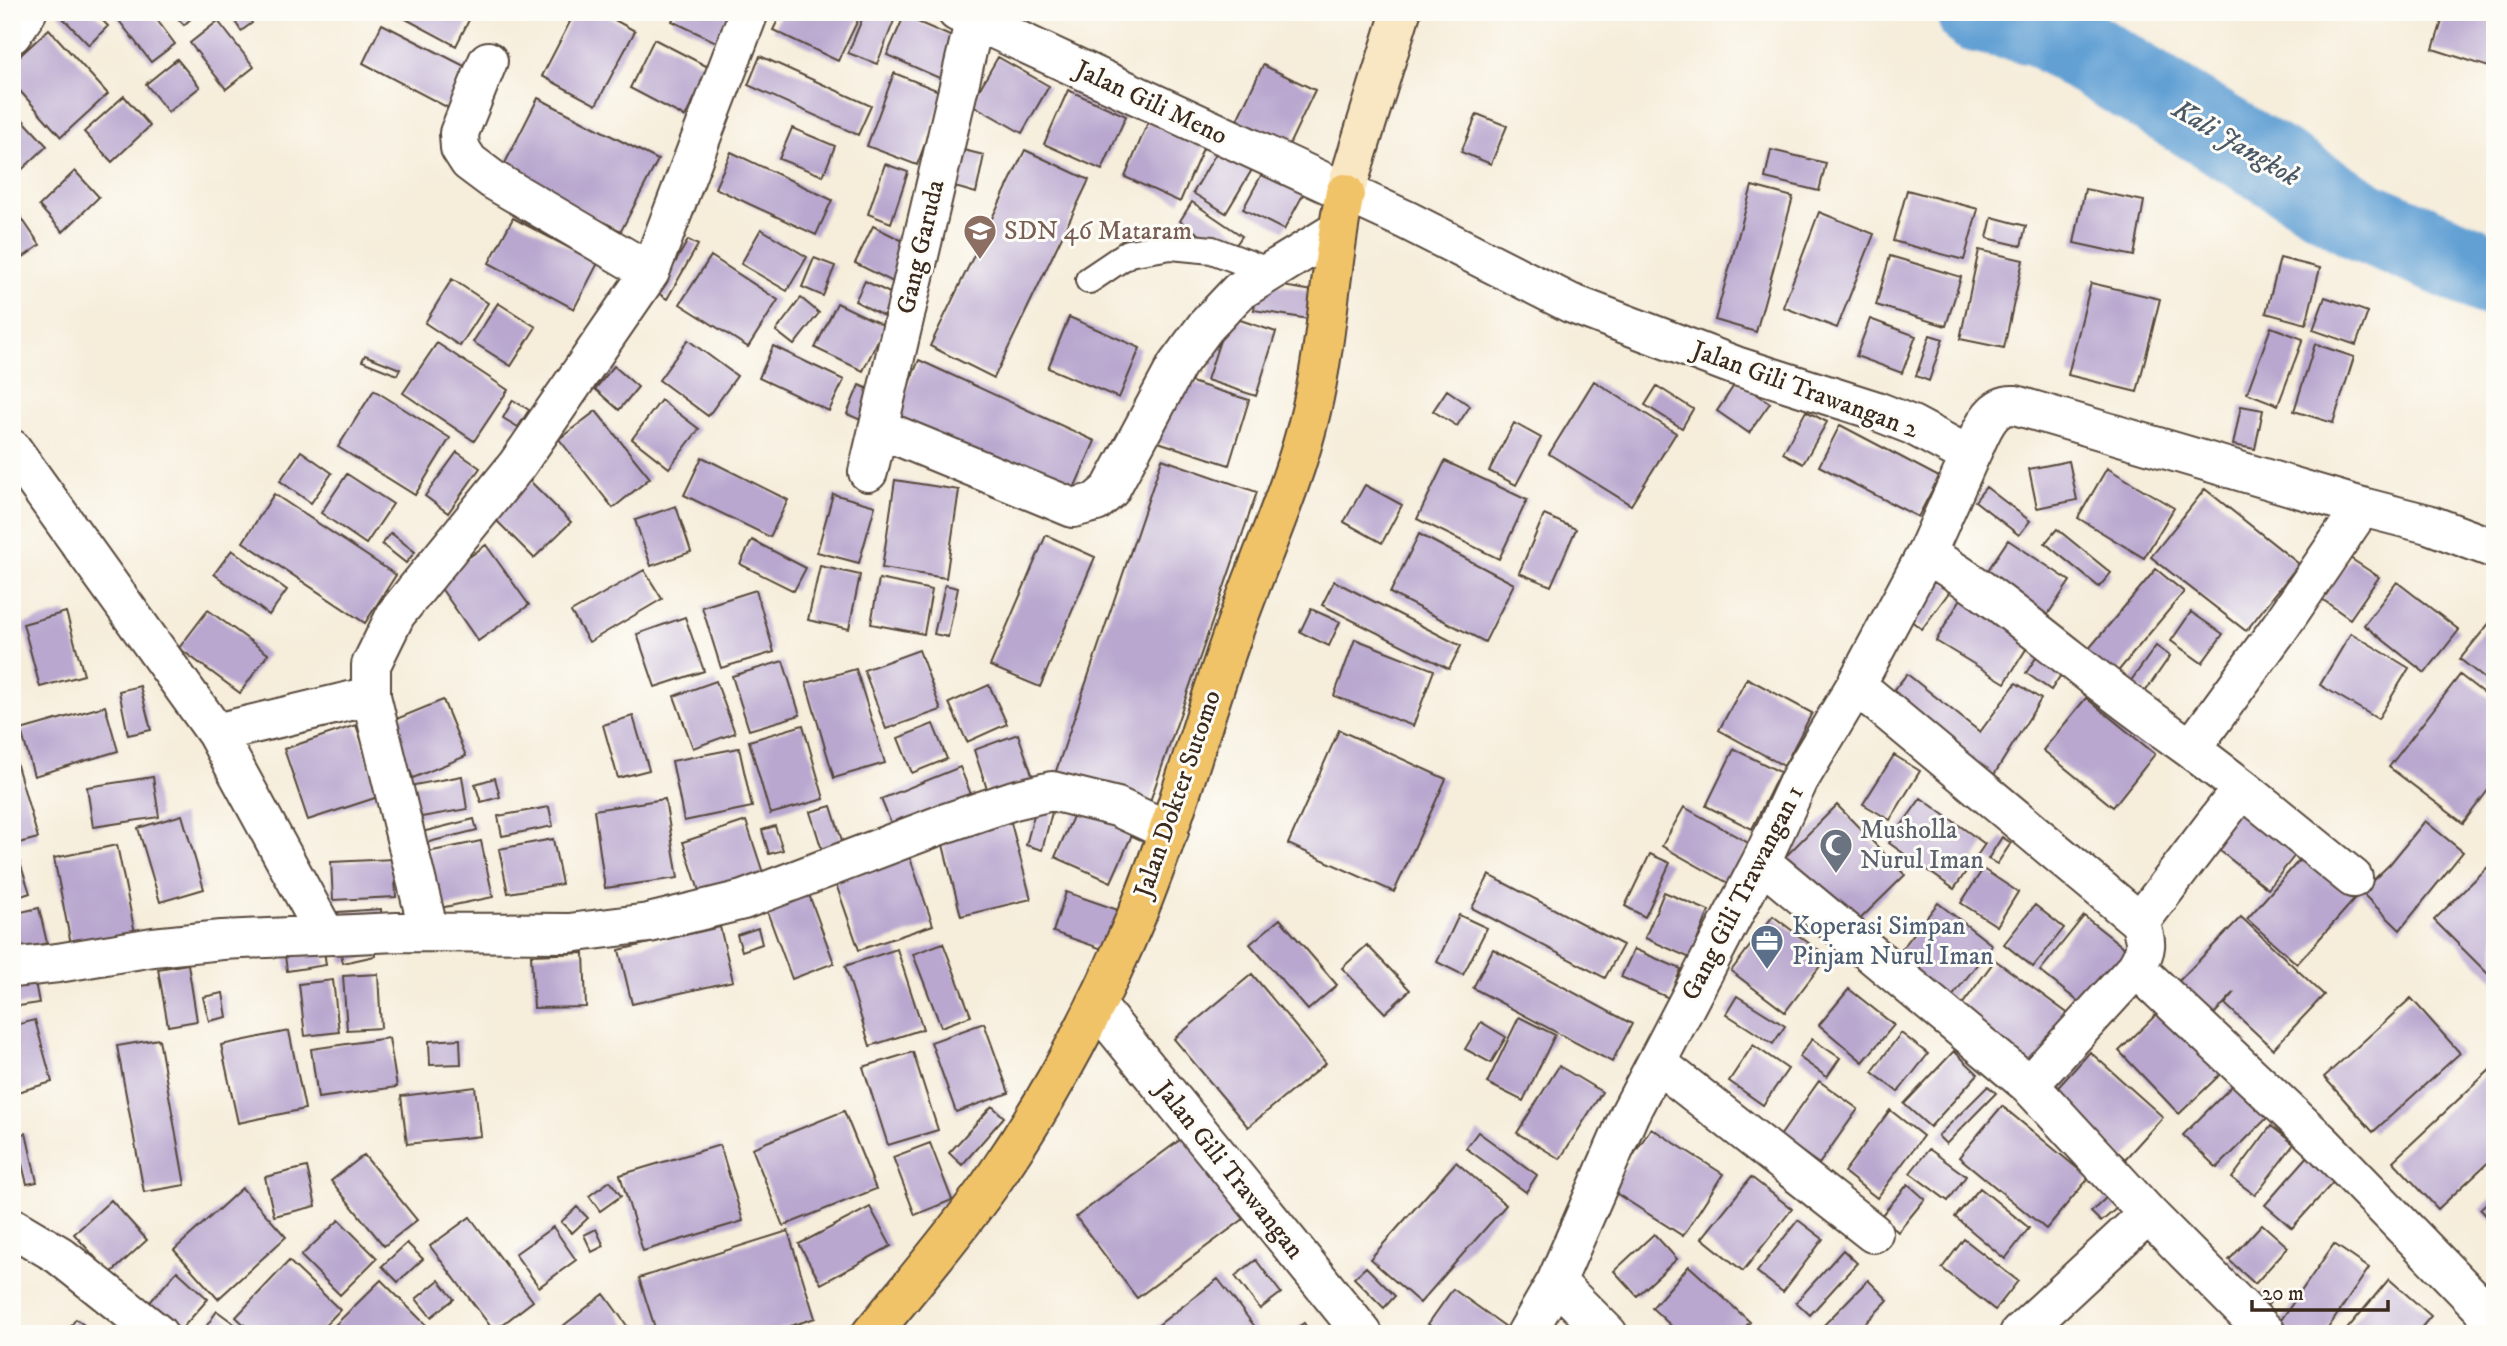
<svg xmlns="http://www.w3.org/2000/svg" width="2507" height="1346" font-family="'IM FELL DW Pica',serif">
  <rect width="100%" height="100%" fill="#fdfcf7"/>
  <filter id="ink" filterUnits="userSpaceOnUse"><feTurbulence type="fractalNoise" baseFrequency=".0143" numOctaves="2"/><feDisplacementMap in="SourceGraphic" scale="14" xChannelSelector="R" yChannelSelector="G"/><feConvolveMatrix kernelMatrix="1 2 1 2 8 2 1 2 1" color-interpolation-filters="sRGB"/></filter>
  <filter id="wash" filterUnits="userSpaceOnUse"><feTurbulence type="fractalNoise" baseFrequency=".00686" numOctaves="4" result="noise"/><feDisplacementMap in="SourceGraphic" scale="28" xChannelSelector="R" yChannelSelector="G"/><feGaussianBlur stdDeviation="1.57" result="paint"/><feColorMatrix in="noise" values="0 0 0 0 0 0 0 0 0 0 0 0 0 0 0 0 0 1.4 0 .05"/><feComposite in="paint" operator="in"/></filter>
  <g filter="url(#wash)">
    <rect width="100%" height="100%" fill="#f6edda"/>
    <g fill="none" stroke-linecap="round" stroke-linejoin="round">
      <!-- river -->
      <path stroke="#62a0d4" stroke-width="82" d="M1977,12L2042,26L2366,222L2495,277"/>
    </g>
    <g id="blocks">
      <!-- building -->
      <path fill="#b9a7cf" d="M57,12H94L108,26L89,45Z
        M125,12H151L175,44L151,62L117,18Z
        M172,12H198L184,25Z
        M229,12H244L252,23L241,31Z
        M407,12H473L456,46L404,18Z
        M575,12H600L635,31L596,105L542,76Z
        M676,12H729L716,42L672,21Z
        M782,12H862L838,61L773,30Z
        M865,12L897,13L877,64L848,53Z
        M2445,12H2482L2495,16V69L2433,49Z
        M904,16L964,42L946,81L887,55Z
        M218,21L254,67L226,89L190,43Z
        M382,24L474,71L454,111L363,63Z
        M49,29L108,94L61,137L12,82V63Z
        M654,39L710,68L685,117L630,88Z
        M760,56L871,106L858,135L748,85Z
        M998,57L1049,86L1022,133L971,104Z
        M177,59L200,87L168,112L146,84Z
        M1263,65L1315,90L1289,145L1237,120Z
        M894,73L944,93L917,165L867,146Z
        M1068,90L1126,116L1102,170L1044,144Z
        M124,96L150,126L112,162L84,132Z
        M538,98L658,160L621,231L502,169Z
        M12,108L47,146L12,179Z
        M1477,114L1507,126L1491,164L1461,152Z
        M1148,122L1204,146L1180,202L1125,177Z
        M792,128L835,146L823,176L779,159Z
        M955,148L984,155L976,193L948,185Z
        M1219,148L1253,168L1226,213L1193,193Z
        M1025,150L1089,180L994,378L930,346Z
        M1771,150L1826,163L1819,191L1765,178Z
        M731,152L832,200L816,235L715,188Z
        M885,164L908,172L891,223L868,214Z
        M75,171L99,197L63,232L39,206Z
        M1263,172L1304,193L1284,230L1243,209Z
        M1752,186L1793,197L1756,332L1715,320Z
        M2085,189L2144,201L2134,256L2074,243Z
        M1907,190L1978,209L1964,260L1893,241Z
        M1192,202L1242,236L1229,255L1180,221Z
        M12,204L40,245L15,263L12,259Z
        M1819,212L1874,234L1837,328L1783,307Z
        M1992,217L2026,226L2021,246L1987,238Z
        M513,218L598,263L574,309L489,263Z
        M873,226L911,245L893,282L855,263Z
        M761,229L807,257L787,291L741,264Z
        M688,240L698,245L667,299L658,293Z
        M1979,250L2023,260L2004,348L1960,339Z
        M711,256L778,300L748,347L680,304Z
        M1890,256L1961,277L1946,326L1876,305Z
        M814,258L835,266L823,296L802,287Z
        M2280,258L2320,268L2306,324L2266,313Z
        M452,279L488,303L460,346L425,323Z
        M865,281L894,295L883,316L855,301Z
        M1259,282L1325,293L1321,321L1254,310Z
        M2091,283L2160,299L2137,392L2068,375Z
        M2325,297L2368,312L2356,345L2313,330Z
        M801,298L819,313L794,345L776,331Z
        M498,303L536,327L511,366L473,342Z
        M837,303L885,326L863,371L815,348Z
        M1228,316L1276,332L1256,396L1207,380Z
        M1069,317L1140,348L1119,398L1048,368Z
        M1870,319L1916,336L1902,373L1856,356Z
        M2271,327L2303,339L2278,405L2247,393Z
        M1930,335L1943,339L1929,381L1916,376Z
        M688,340L737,376L708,416L659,380Z
        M437,343L508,390L474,441L403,393Z
        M2315,344L2354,357L2333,423L2294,411Z
        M773,346L844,380L829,411L759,378Z
        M365,355L400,369L397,375L362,361Z
        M919,360L1095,441L1069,500L893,420Z
        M614,366L638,387L619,410L595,389Z
        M1172,376L1249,400L1229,465L1152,440Z
        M1594,381L1676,433L1631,505L1549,454Z
        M1737,381L1770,403L1749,433L1717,411Z
        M859,385L876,392L863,421L847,414Z
        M1657,386L1693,409L1682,428L1645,405Z
        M374,390L450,438L415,495L338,447Z
        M1447,390L1470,406L1457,426L1433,411Z
        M513,400L529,410L518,427L503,418Z
        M661,400L699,429L669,468L632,439Z
        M2241,406L2263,410L2255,449L2233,445Z
        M596,411L650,478L613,508L559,439Z
        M1806,411L1827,422L1803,464L1783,453Z
        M1514,423L1541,438L1516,485L1489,471Z
        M1840,425L1939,477L1918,517L1819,466Z
        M301,451L332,473L311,503L280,481Z
        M457,452L480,468L448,513L425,496Z
        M702,457L788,500L770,537L684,495Z
        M1162,459L1257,492L1147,810L1054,777Z
        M1445,461L1527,500L1499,559L1417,519Z
        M2069,461L2077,500L2037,508L2029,469Z
        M2107,468L2174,508L2144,558L2078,518Z
        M347,474L393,504L366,544L321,513Z
        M528,479L571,522L534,558L491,515Z
        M895,480L959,490L946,578L882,568Z
        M1365,485L1402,505L1382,543L1344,522Z
        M1986,487L2030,521L2019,535L1975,501Z
        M2205,489L2299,564L2246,631L2151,557Z
        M274,494L396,575L365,623L243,542Z
        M833,494L875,506L859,563L817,552Z
        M676,506L691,552L651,566L635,520Z
        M1544,515L1576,529L1551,586L1519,573Z
        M2057,529L2111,573L2099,587L2045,543Z
        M391,533L415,552L406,563L382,544Z
        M1419,534L1514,584L1485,642L1390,593Z
        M1046,535L1095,557L1040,687L990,666Z
        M752,540L806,568L794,591L740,564Z
        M2008,540L2070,581L2040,626L1978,585Z
        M486,545L529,605L478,641L436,581Z
        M232,550L287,590L269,615L214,574Z
        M2350,558L2379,577L2350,619L2322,599Z
        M820,566L860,575L849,629L808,620Z
        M2156,569L2184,592L2110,681L2082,657Z
        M644,570L662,599L589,642L571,612Z
        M1932,572L1953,587L1922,629L1902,614Z
        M879,579L932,590L924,634L871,624Z
        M1334,581L1461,646L1449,669L1322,605Z
        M2397,582L2459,630L2425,673L2364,625Z
        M945,585L958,588L948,637L934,634Z
        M756,590L774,652L721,668L702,607Z
        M1963,595L2033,638L2005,683L1936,641Z
        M1311,609L1340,622L1329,646L1300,632Z
        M208,610L268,654L240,693L179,648Z
        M66,612L84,675L40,687L23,624Z
        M2191,612L2223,634L2202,663L2171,641Z
        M2495,616V687L2460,659Z
        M685,617L704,671L655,687L637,634Z
        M2351,633L2409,668L2378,719L2320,685Z
        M1355,639L1434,670L1413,726L1334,696Z
        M2156,646L2170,656L2145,692L2130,682Z
        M2043,647L2068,664L2051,690L2026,673Z
        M919,650L941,710L886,729L864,670Z
        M783,661L800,715L749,730L732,676Z
        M856,669L885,763L834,778L806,683Z
        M1907,674L1980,732L2016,683L2041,699L1987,786L1885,701Z
        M2460,675L2495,702V781L2463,823L2389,767Z
        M1747,678L1812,713L1784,766L1719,730Z
        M716,681L735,733L693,748L674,696Z
        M989,685L1007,724L967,742L949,703Z
        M140,686L151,730L128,735L119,691Z
        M2086,698L2155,754L2113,807L2043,750Z
        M443,700L466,756L413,778L389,722Z
        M105,706L118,751L34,776L21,730Z
        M633,716L649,770L618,778L603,725Z
        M933,724L947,759L912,773L898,738Z
        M356,725L381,796L308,820L284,749Z
        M803,725L824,799L770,814L749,741Z
        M1339,730L1446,779L1394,892L1288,844Z
        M1018,734L1034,780L989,795L974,750Z
        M12,748L38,838L19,843L12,816Z
        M739,748L752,807L684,821L672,761Z
        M1734,749L1780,772L1752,829L1706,806Z
        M1894,755L1920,771L1890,820L1863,804Z
        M960,767L974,802L895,833L881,799Z
        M462,776L467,809L410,819L404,787Z
        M153,777L159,817L93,827L87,787Z
        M495,778L500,797L481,802L475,784Z
        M1039,797L1055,801L1042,850L1026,845Z
        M1921,798L1985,844L1954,889L1889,843Z
        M2244,798L2304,844L2268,889L2209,842Z
        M665,799L678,878L605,888L594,810Z
        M1079,803L1135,828L1111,882L1055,857Z
        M1837,805L1905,875L1848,931L1780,862Z
        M831,806L845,850L824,856L810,812Z
        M549,807L553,826L502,836L498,816Z
        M1684,807L1750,844L1728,883L1662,846Z
        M182,815L204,889L160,902L138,828Z
        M474,819L477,830L421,844L418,833Z
        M1010,819L1031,899L961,916L941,837Z
        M746,821L764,876L701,897L683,842Z
        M2425,821L2463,852L2400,930L2361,892L2390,864Z
        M775,826L783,850L769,854L762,830Z
        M2002,837L2011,843L1997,864L1988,859Z
        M553,839L562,884L508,893L499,849Z
        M481,841L493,897L435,909L423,853Z
        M117,845L135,933L71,944L54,858Z
        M2311,847L2361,892L2297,964L2247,919Z
        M1650,854L1670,863L1645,917L1625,906Z
        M909,855L933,925L859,950L835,881Z
        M394,859L396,897L333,900L331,862Z
        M19,860L30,893L12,899V862Z
        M2495,860V981L2434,920Z
        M1983,869L2018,892L1997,926L1961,903Z
        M1489,875L1623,945L1605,978L1472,908Z
        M808,892L834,963L792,979L765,906Z
        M1066,892L1121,911L1108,951L1053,932Z
        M1664,892L1709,911L1690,958L1645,938Z
        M1938,903L1992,945L1948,1002L1894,959Z
        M2035,905L2064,928L2033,967L2004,944Z
        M39,908L47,943L12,952V914Z
        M381,909L382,929L340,932L338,912Z
        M1459,915L1487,928L1463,975L1437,962Z
        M1773,916L1827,957L1785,1012L1731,971Z
        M2084,916L2133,955L2089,1010L2040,971Z
        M2241,917L2324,995L2273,1049L2225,1004L2235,992L2210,1018L2175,985Z
        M1280,919L1337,985L1308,1010L1250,944Z
        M720,927L733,981L632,1004L619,950Z
        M758,928L762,944L742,951L737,935Z
        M372,937L375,956L343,963L339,943Z
        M323,942L326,965L287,971L284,947Z
        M943,943L971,1016L941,1027L913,954Z
        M1367,945L1410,990L1385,1013L1342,968Z
        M897,949L923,1029L870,1046L845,966Z
        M1493,949L1632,1024L1612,1062L1473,988Z
        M1634,949L1681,969L1669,998L1621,977Z
        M584,953L586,1007L534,1008L531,955Z
        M1995,960L2074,1018L2032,1075L1954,1016Z
        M188,964L197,1021L168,1026L158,969Z
        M378,974L381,1028L347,1030L343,976Z
        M1252,974L1326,1063L1248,1127L1174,1039Z
        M34,977L39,1003L12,1007V981Z
        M333,980L339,1032L305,1036L299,984Z
        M1849,989L1894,1025L1863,1062L1819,1025Z
        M223,993L227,1017L209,1021L203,997Z
        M1737,996L1785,1026L1773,1044L1726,1014Z
        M2411,998L2460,1053L2373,1132L2324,1077Z
        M2165,1006L2226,1069L2179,1114L2119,1051Z
        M1519,1017L1555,1035L1523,1101L1487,1083Z
        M35,1020L52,1082L14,1093L12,1026Z
        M1481,1022L1506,1037L1491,1063L1465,1049Z
        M984,1023L1009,1093L956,1112L931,1042Z
        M289,1031L305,1109L238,1123L221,1045Z
        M1901,1033L1928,1054L1898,1092L1872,1072Z
        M389,1038L397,1087L318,1098L311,1049Z
        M159,1039L185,1185L144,1192L117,1046Z
        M460,1039L461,1064L430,1065L429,1041Z
        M1812,1039L1840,1058L1827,1077L1799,1057Z
        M1753,1045L1788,1069L1763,1105L1729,1081Z
        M1954,1051L1978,1074L1930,1127L1904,1104Z
        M913,1052L938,1130L888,1145L863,1067Z
        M2090,1052L2163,1117L2125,1159L2053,1093Z
        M1559,1066L1602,1092L1560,1159L1517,1133Z
        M2493,1067L2495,1069V1156L2438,1209L2393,1161Z
        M1819,1081L1858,1109L1819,1164L1780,1136Z
        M2233,1085L2267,1118L2217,1168L2183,1135Z
        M1988,1086L1996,1093L1946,1144L1938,1136Z
        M475,1087L481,1136L407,1144L401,1096Z
        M992,1106L1004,1117L962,1165L949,1153Z
        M2002,1106L2089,1178L2046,1229L1959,1157Z
        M1890,1110L1923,1136L1877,1198L1844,1172Z
        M844,1111L876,1189L783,1226L752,1148Z
        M2271,1126L2294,1144L2255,1195L2232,1178Z
        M1651,1128L1723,1174L1683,1236L1611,1190Z
        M1478,1132L1537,1175L1526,1192L1466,1148Z
        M26,1133L37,1182L27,1184L15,1136Z
        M1188,1134L1249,1215L1137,1298L1076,1217Z
        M930,1143L952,1200L915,1215L893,1157Z
        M720,1145L743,1221L643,1251L620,1175Z
        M1929,1149L1966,1176L1948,1201L1910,1173Z
        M2310,1154L2337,1178L2292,1228L2265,1205Z
        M364,1155L417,1220L384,1246L331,1181Z
        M1456,1162L1506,1205L1420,1303L1370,1259Z
        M307,1167L316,1206L274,1216L265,1177Z
        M1751,1177L1792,1209L1743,1271L1702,1238Z
        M610,1181L621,1196L600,1211L589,1196Z
        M1908,1184L1925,1199L1898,1232L1881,1216Z
        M242,1188L286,1237L218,1299L174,1250Z
        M1980,1188L2029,1228L2005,1259L1955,1217Z
        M2495,1195V1225L2480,1209Z
        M2108,1196L2118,1207L2101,1222L2091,1212Z
        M111,1200L147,1240L110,1274L74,1234Z
        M577,1207L588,1218L572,1233L561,1222Z
        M870,1207L891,1246L821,1284L799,1244Z
        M470,1217L533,1301L494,1331L430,1246Z
        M339,1220L377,1258L340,1295L301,1256Z
        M1798,1220L1823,1239L1783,1292L1757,1272Z
        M2262,1224L2288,1247L2255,1284L2229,1260Z
        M553,1227L576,1260L539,1287L515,1254Z
        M596,1229L604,1246L592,1252L584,1235Z
        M788,1231L815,1318L766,1334H657L639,1278Z
        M1654,1234L1677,1259L1637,1296L1614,1271Z
        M1964,1239L2018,1281L1995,1310L1942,1268Z
        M407,1243L423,1259L398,1282L382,1266Z
        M2334,1244L2369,1268L2324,1334H2295L2279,1323Z
        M1843,1250L1857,1263L1810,1315L1796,1302Z
        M1256,1260L1281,1293L1260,1309L1235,1276Z
        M289,1261L340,1310L317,1334H254L236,1317Z
        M1689,1266L1750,1322L1739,1334H1680L1652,1308Z
        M1366,1267L1395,1296L1384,1308L1354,1278Z
        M177,1271L208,1299L177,1334H173L145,1308Z
        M1218,1279L1259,1332L1155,1334L1152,1330Z
        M2389,1279L2431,1316L2416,1334H2343Z
        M381,1280L426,1325L417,1334H326Z
        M439,1280L454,1299L431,1317L416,1299Z
        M1868,1280L1888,1300L1855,1334H1829L1822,1327Z
        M1453,1289L1516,1334H1442L1428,1324Z
        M2264,1290L2274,1297L2261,1314L2251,1307Z
        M604,1294L633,1334H569L563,1326Z
        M217,1311L240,1328L236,1334H201Z
        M76,1319L96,1334H65Z
        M1304,1323L1311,1334H1288Z"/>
    </g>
  </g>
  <g filter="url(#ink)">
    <use href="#blocks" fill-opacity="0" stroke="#57473a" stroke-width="2"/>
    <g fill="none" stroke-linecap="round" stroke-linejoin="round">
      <defs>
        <path id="lane" d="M1089,280L1129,253L1171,246L1212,250L1270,272"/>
        <path id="street" d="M957,12L1406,220L1570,303L1736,366L1874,410L1912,425L1970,456C1980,437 1988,403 2015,405L2362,507L2428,524L2495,549
          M12,34L27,12
          M488,61L459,133L460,148L469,162L493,180L650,272
          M878,428L1073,508L1096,502L1110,490L1177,365L1206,326L1239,291L1337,231
          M12,449L216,733L326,935
          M868,472L974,22
          M2362,507L2280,627L2191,749L2242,788L2140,922C2147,944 2148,948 2136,968L2321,1142L2495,1321
          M1926,554C1977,583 2024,622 2070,658C2110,690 2150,720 2191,749
          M1856,685L2140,922
          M216,733L371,696
          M2242,788L2353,878
          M1761,862L2029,1085L2148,1214L2267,1334
          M429,932L371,696V665L396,614L517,465L650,272L749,12
          M12,968L58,963L153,947L222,940L397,932L569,933L649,923L743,900L943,824L1014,800L1052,791L1117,807L1169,831
          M1096,1005L1363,1334
          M1657,1063L1873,1233
          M2029,1085L2136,968
          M12,1227L59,1255L158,1334
          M1556,1282L1608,1334
          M1526,1334L1556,1282L1630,1113L1761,862L1799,780L1856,685L1926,554L1970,456
          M2019,1334L2148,1214"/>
        <path id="secondary" d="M1345,193L1401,12"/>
        <path id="primary" d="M871,1334C912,1285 952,1237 989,1186C1042,1110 1087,1029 1124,945C1168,847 1195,743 1230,642C1256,565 1293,490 1311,411C1328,339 1330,265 1345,193"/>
      </defs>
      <!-- lane casing -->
      <use href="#lane" stroke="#57473a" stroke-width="30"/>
      <!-- street casing -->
      <use href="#street" stroke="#57473a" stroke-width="42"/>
      <!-- secondary casing -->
      <use href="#secondary" stroke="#57473a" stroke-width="42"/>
      <!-- primary casing -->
      <use href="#primary" stroke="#57473a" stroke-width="42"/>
      <!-- lane -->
      <use href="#lane" stroke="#fff" stroke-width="26"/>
      <!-- street -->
      <use href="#street" stroke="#fff" stroke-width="38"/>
      <!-- secondary -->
      <use href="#secondary" stroke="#f9e7c3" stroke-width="38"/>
      <!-- primary -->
      <use href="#primary" stroke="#f1c369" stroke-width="38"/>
    </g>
  </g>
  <!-- icons -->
  <defs>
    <symbol id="school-pin" viewBox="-11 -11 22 30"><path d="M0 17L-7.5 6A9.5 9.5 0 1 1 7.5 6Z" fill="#8d6e63" stroke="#fdfcf7"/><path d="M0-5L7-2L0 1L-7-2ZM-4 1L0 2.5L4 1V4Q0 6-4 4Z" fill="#fff"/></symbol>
    <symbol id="mosque-pin" viewBox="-11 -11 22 30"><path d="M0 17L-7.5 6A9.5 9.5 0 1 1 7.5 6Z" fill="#6b7280" stroke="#fdfcf7"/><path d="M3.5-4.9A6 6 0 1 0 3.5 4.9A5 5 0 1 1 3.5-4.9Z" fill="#fff"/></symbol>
    <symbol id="office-pin" viewBox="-11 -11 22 30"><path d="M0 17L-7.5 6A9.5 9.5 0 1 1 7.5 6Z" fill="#5c6f8a" stroke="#fdfcf7"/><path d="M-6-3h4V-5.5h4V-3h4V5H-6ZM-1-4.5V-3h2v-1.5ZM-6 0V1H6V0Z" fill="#fff"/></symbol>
  </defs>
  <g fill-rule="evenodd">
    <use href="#school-pin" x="961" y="212" width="38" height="52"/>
    <use href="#mosque-pin" x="1817" y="826" width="38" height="52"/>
    <use href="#office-pin" x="1748" y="922" width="38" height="52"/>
  </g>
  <g text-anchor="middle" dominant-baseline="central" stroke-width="6" stroke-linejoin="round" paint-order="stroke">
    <!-- street labels -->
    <g font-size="26" fill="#3b2a1e" stroke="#fdfcf7">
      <text transform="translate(1151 103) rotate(25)">Jalan Gili Meno</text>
      <text transform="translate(921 247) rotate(-77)">Gang Garuda</text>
      <text transform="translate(1805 390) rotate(20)">Jalan Gili Trawangan 2</text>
      <text transform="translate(1178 794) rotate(-71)">Jalan Dokter Sutomo</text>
      <text transform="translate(1743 893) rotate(-63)">Gang Gili Trawangan 1</text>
      <text transform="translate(1229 1170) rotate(51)">Jalan Gili Trawangan</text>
    </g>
    <!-- education labels -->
    <g font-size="26" fill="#785e54" stroke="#fdfcf7" text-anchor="start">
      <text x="1004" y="231">SDN 46 Mataram</text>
    </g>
    <!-- worship labels -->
    <g font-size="26" fill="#5b616d" stroke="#fdfcf7" text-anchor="start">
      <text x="1860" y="830">Musholla<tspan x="1860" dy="30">Nurul Iman</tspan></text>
    </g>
    <!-- service labels -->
    <g font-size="26" fill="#4e5e75" stroke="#fdfcf7" text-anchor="start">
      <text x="1792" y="926">Koperasi Simpan<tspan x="1792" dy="30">Pinjam Nurul Iman</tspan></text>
    </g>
    <!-- water labels -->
    <g font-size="28" font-style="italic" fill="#4b5967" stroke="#fdfcf7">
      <text transform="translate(2236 143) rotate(31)">Kali Jangkok</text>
    </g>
  </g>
  <!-- margin -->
  <rect width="2507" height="1346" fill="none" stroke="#fdfcf7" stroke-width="42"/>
  <!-- scale -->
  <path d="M2252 1300v10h136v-10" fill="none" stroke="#3b2a1e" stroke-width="3.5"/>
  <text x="2262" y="1300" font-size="21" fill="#3b2a1e" stroke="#fdfcf7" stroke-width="5" paint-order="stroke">20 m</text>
</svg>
